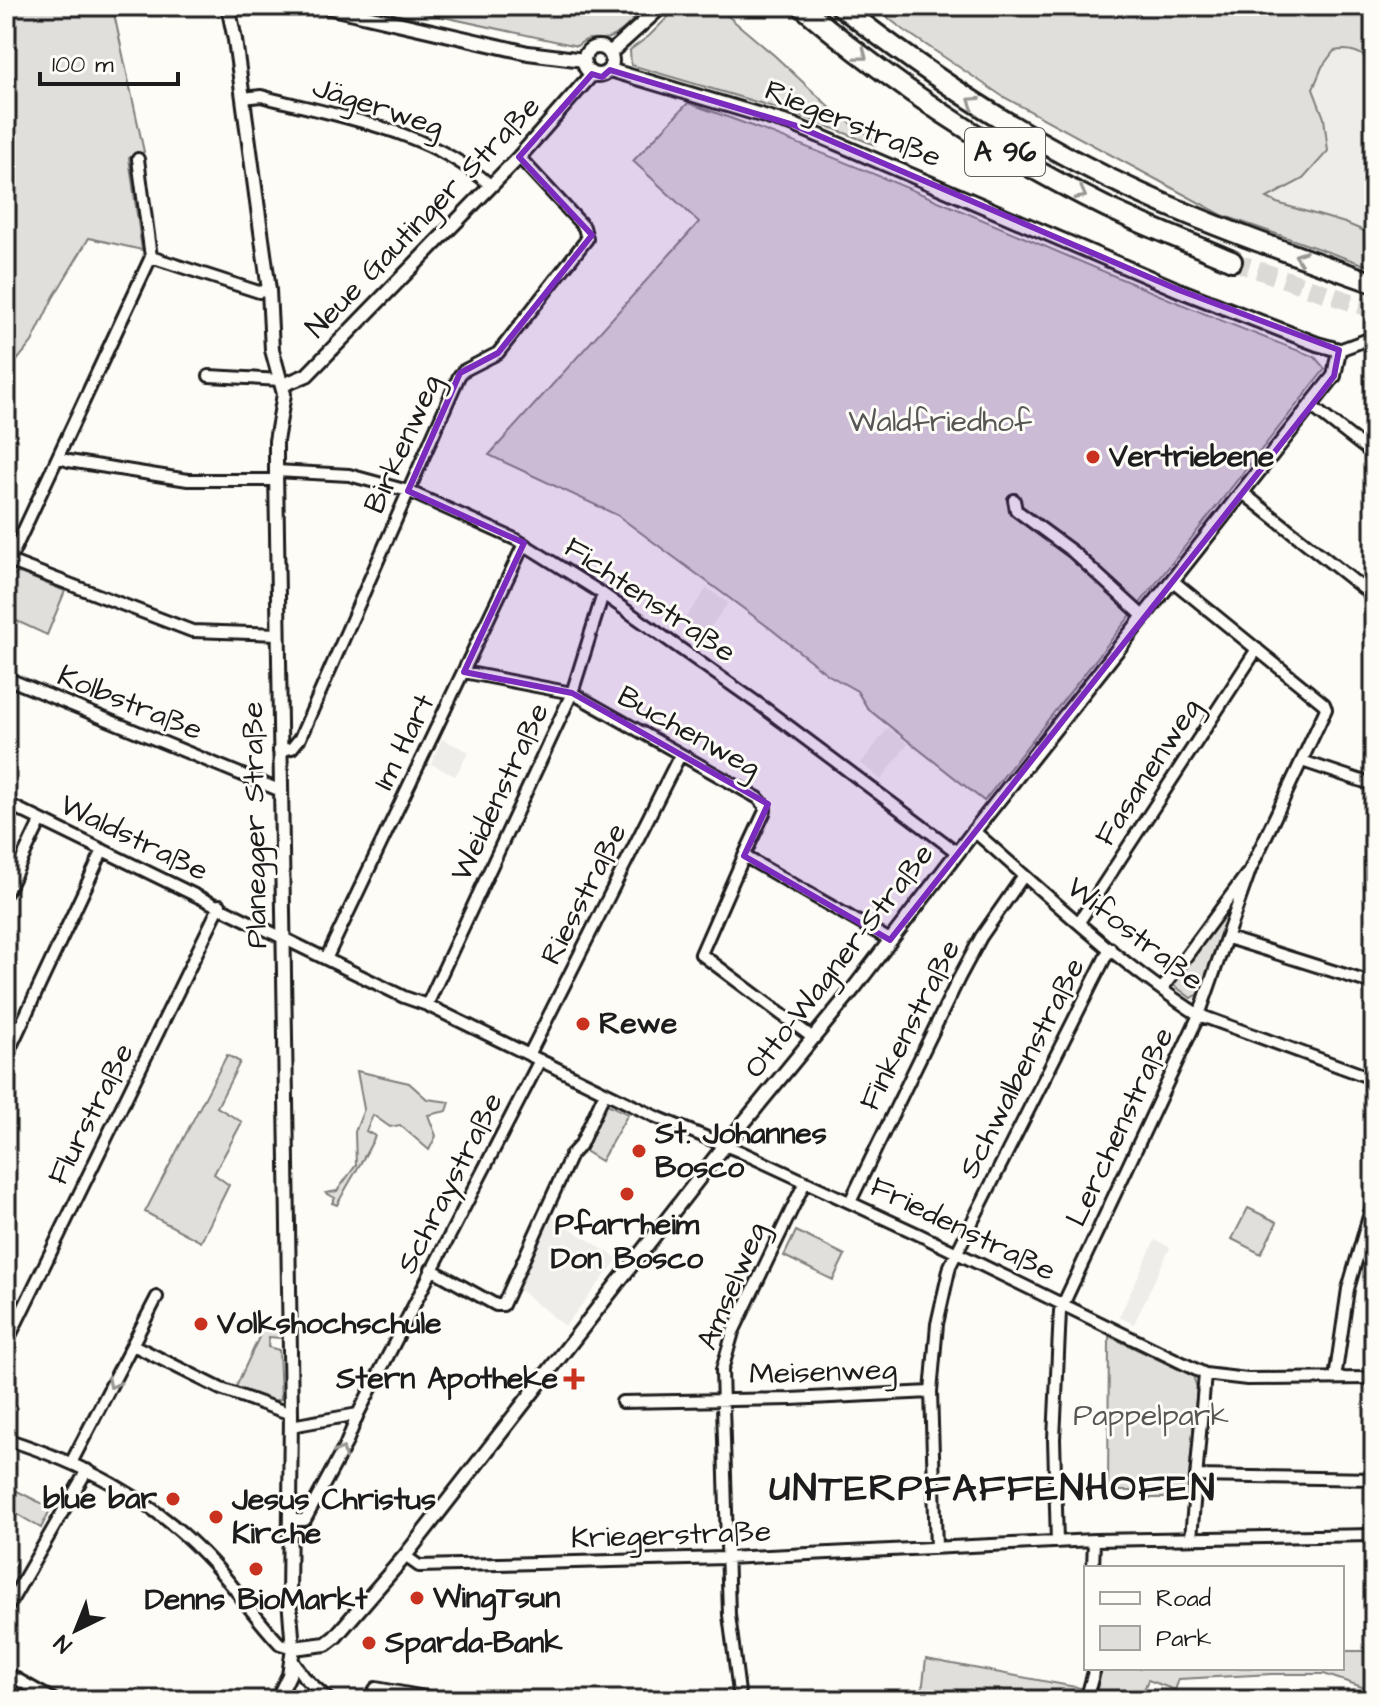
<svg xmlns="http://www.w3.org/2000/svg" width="1380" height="1706" font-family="'Architects Daughter',sans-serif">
  <rect width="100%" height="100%" fill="#fdfcf7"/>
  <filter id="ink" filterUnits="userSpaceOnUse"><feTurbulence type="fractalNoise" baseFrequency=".0125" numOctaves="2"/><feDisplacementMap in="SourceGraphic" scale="16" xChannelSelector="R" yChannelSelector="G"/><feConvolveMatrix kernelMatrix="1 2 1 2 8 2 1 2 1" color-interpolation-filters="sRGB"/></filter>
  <g filter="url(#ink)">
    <!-- built -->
    <path fill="#eeede9" d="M1374,6V235L1345,223L1277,203L1160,152Z
      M707,588L728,603L702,639L681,624Z
      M888,728L908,744L881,780L861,763Z
      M442,739L469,752L455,776L431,764Z
      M548,1214L618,1259L565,1326L517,1288L541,1239Z
      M1155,1240L1170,1247L1134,1324L1119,1317Z"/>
    <!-- green -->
    <path fill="#e0dfdb" stroke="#7e7e7c" stroke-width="2" d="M6,6H144L145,16L113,9L144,152L129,158L142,250L89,238L53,298L32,342L15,363L6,384Z
      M393,6H645C635,17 623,33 609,38C597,42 591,33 577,46Z
      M679,6H716L775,56L837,114L872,137L875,145L797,114L631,65L630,50L649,36Z
      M873,6H1374V65C1362,52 1351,48 1334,51L1322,67L1313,89L1324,118L1328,151L1303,179L1267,198L1277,203L1345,223L1374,235V268L1222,215L1002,96L901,28Z
      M688,103C901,177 1104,278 1315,357L1325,369L984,801L868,709L857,691L827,674L771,629L617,515L489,455L699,222L633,161Z
      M20,573L65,591L47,635L6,616V585L10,576Z
      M1234,897L1235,899L1203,987L1198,995L1191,998L1172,984Z
      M227,1055L240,1062L217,1107L242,1122L214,1174L229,1185L201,1242L145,1212Z
      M357,1071L409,1083L427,1099L450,1102L447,1111L428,1115L436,1136L429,1150L400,1125L390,1127L373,1115L366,1131L375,1136C364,1160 349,1181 337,1205L332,1203L335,1198L326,1193L337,1191L356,1165L355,1132L364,1109Z
      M605,1103L628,1114L601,1161L583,1150Z
      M1248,1208L1277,1222L1261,1254L1232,1239Z
      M796,1231L845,1255L833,1280L784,1256Z
      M257,1323L280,1334V1338L269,1337L268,1347L279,1350L281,1399C266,1405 250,1395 235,1389L260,1335L253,1331Z
      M1109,1336L1193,1376L1197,1388L1187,1498H1146L1130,1491H1108Z
      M6,1464L15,1468L7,1486L51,1508L41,1528L17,1514L10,1526L6,1523Z
      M1342,1651H1374V1691L1324,1674H1272L1179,1679L1175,1690L1148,1680L1140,1700H1095L1101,1668H1342Z
      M926,1659L1081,1688L1077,1700H921Z"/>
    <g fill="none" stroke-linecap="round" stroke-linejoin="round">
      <!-- motorway-tunnel -->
      <path stroke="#dbdad6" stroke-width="18" stroke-dasharray="18 9" stroke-linecap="butt" d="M1232,261L1374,310"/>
      <defs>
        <path id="minor" d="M243,98L261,96C339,117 428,129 490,185
          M138,159L151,257L259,292L269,290
          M1339,350L1374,337
          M209,376L281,380
          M1311,406L1374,455
          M58,457L69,461L188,480H276
          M276,471L349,475L408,491L517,540L603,594L763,707L958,853
          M1243,493L1374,597
          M1014,500L1016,510L1073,552L1144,617
          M9,561L192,631L278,634
          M6,568L151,257
          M464,672L572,693L758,798L765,806V811L744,856L890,940
          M6,678L279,790
          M279,751L292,748L300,738L459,376L463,371L498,353L587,239L584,227L519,157
          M1302,761L1374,785
          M6,803L404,997L427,1005L654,1116L739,1151L920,1235L1205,1374L1247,1379L1374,1378
          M974,831C1046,894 1118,963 1199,1015L1374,1079
          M744,856L701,954L813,1038
          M6,893L41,820
          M1079,922L1257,649
          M1228,938L1374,984
          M326,959L524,544
          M1162,989L1246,875
          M427,1005L572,693L603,594
          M529,1055L680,755
          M6,1057L103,850
          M850,1202L959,978L981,937L1024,875
          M431,1269L496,1305H503L571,1155L581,1144L605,1092
          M6,1344L220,905
          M133,1345L221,1389L291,1414
          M1335,1379L1348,1289L1374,1199
          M622,1402L791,1399L931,1392
          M291,1426L358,1414L540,1060
          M6,1439C81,1463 150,1497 205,1555C233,1583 253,1616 280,1644L293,1648
          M71,1463L157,1297
          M1196,1476L1374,1479
          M291,1520H305L346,1444L358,1414
          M1191,1538L1205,1374
          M1057,1542L1054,1439L1060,1311L1199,1015L1250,870L1326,709L1324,704L1173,581
          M936,1548L931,1392L937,1324L950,1266L1110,948
          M405,1556L419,1566L726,1558L1094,1540L1374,1535
          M1093,1568L1094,1540
          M6,1610L87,1470
          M292,1660L304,1677L329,1700
          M6,1673L54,1700
          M368,1700L376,1688L442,1700
          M740,1700L729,1615L722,1370L733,1332L805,1182
          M1086,1700L1095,1668"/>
        <path id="tertiary" d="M228,6L235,40L269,290L272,350L284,394L276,441V471L291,1414L289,1599L293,1648L289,1675L277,1700
          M323,6L528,53L584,60
          M584 61a14 14 0 1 1 28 0a14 14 0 1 1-28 0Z
          M610,53L662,6
          M283,385L307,375L519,157L592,74
          M293,1648L326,1644L335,1637L405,1556L714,1159L854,988L974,831L1334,376L1339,350L1317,344L1179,290L794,125L610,70"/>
        <path id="motorway" d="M801,6C894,86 998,154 1108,208C1148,227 1190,243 1232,261
          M840,6C935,80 1031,143 1140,193C1216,228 1295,255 1374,283"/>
      </defs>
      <!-- minor casing -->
      <use href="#minor" stroke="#1c1c1c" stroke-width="16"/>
      <!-- tertiary casing -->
      <use href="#tertiary" stroke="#1c1c1c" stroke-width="18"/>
      <!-- motorway casing -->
      <use href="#motorway" stroke="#1c1c1c" stroke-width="24"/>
      <!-- minor -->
      <use href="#minor" stroke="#fdfcf7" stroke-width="10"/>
      <!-- tertiary -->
      <use href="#tertiary" stroke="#fdfcf7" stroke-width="12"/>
      <!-- motorway -->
      <use href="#motorway" stroke="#fdfcf7" stroke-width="18"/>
    </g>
    <!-- one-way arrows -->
    <defs><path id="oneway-chevron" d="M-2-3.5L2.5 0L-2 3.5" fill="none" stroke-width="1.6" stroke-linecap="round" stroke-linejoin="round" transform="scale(2)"/></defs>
    <g stroke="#989794">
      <use href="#oneway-chevron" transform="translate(862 55) rotate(38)"/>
      <use href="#oneway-chevron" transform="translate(973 102) rotate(-147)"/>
      <use href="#oneway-chevron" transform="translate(1081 194) rotate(28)"/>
      <use href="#oneway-chevron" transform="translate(1300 257) rotate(-161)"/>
      <use href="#oneway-chevron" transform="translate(113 1383) rotate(117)"/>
      <use href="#oneway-chevron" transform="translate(341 1452) rotate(-62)"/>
    </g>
  </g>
  <!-- marked area -->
  <path fill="#7b2cbf" fill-opacity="0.2" stroke="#7b2cbf" stroke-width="6" stroke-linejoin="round" d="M610,70L794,125L1179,290L1339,350L1334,376L1311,406L890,940L744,856L768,804L572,693L464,672L524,543L408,491L460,373L498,353L592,235L519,157L592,74L602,77Z"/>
  <!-- markers -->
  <g fill="#c8321e" stroke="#fdfcf7" stroke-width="3">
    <circle cx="1093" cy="457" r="8"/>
    <circle cx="583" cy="1024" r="8"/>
    <circle cx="639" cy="1151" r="8"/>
    <circle cx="627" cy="1194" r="8"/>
    <circle cx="201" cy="1324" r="8"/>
    <path d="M570 1367h8v8h8v8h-8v8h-8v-8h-8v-8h8z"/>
    <circle cx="173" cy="1499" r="8"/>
    <circle cx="216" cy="1517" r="8"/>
    <circle cx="256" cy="1569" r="8"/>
    <circle cx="417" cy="1598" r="8"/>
    <circle cx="369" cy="1643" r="8"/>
  </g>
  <g text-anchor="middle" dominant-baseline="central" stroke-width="6" stroke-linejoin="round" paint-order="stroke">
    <!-- shield labels -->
    <rect fill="#fdfcf7" stroke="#605f5e" stroke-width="2" x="965" y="128" width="80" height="48" rx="6"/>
    <g font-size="28" font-weight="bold" fill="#1c1c1c">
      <text x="1005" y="152">A 96</text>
    </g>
    <!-- street labels -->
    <g font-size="30" fill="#1c1c1c" stroke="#fdfcf7">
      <text transform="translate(378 107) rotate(18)">Jägerweg</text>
      <text transform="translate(853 124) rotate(22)">Riegerstraße</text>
      <text transform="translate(423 217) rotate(-46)">Neue Gautinger Straße</text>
      <text transform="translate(403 444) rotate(-66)">Birkenweg</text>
      <text transform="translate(650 600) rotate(34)">Fichtenstraße</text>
      <text transform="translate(130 703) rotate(22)">Kolbstraße</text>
      <text transform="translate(689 732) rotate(29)">Buchenweg</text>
      <text transform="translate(404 742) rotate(-64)">Im Hart</text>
      <text transform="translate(1148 772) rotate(-57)">Fasanenweg</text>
      <text transform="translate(500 792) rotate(-65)">Weidenstraße</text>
      <text transform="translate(255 825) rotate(-91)">Planegger Straße</text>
      <text transform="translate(134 838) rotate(26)">Waldstraße</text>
      <text transform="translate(584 894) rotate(-63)">Riesstraße</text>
      <text transform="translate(1135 934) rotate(38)">Wifostraße</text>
      <text transform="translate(839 961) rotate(-52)">Otto-Wagner-Straße</text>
      <text transform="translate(910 1025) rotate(-63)">Finkenstraße</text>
      <text transform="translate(1022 1068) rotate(-63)">Schwalbenstraße</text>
      <text transform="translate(91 1114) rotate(-63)">Flurstraße</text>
      <text transform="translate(1120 1127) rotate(-65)">Lerchenstraße</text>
      <text transform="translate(450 1183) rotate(-63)">Schraystraße</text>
      <text transform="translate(963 1229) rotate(26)">Friedenstraße</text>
      <text transform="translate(732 1286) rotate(-67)">Amselweg</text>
      <text transform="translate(823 1372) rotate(-2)">Meisenweg</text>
      <text transform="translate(671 1535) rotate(-2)">Kriegerstraße</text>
    </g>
    <!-- park labels -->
    <g font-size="30" fill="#575655" stroke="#fdfcf7">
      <text x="940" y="422">Waldfriedhof</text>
      <text x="1151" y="1416">Pappelpark</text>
    </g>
    <!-- poi labels -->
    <g font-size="30" font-weight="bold" fill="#1c1c1c" stroke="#fdfcf7" text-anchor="start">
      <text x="1109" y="457">Vertriebene</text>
      <text x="599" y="1024">Rewe</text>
      <text x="655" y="1134">St. Johannes<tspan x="655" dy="34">Bosco</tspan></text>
      <text x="627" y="1225" text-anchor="middle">Pfarrheim<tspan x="627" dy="34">Don Bosco</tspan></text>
      <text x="217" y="1324">Volkshochschule</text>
      <text x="558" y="1379" text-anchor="end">Stern Apotheke</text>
      <text x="157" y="1499" text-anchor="end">blue bar</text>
      <text x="232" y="1500">Jesus Christus<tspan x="232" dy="34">Kirche</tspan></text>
      <text x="433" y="1598">WingTsun</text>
      <text x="256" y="1600" text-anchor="middle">Denns BioMarkt</text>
      <text x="385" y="1643">Sparda-Bank</text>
    </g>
    <!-- district labels -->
    <g font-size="38" font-weight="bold" letter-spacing="2" fill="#1c1c1c" stroke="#fdfcf7">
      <text x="993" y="1489">UNTERPFAFFENHOFEN</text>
    </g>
  </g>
  <!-- margin -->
  <rect width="1380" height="1706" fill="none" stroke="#fdfcf7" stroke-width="32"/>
  <rect x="16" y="16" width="1348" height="1674" fill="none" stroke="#1c1c1c" stroke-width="3" filter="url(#ink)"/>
  <!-- legend -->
  <rect x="1084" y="1566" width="260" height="104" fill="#fdfcf7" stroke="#a3a29f" stroke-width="2"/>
  <rect x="1100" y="1592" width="40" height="12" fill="#fdfcf7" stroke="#a3a29f" stroke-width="2"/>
  <text x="1156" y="1606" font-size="24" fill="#1c1c1c">Road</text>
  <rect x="1100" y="1626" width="40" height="24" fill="#e0dfdb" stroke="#a3a29f" stroke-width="2"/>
  <text x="1156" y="1646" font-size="24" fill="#1c1c1c">Park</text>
  <!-- north arrow -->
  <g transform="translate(76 1630) rotate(223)" stroke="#fdfcf7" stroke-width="6" paint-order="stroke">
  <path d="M0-6L14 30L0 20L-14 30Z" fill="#1c1c1c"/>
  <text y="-12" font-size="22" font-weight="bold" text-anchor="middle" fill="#1c1c1c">N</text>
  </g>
  <!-- scale -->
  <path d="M40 72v12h138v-12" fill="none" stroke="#1c1c1c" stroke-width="4"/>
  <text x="52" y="72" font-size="24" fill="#1c1c1c" stroke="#fdfcf7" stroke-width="6" paint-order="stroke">100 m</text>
</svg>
